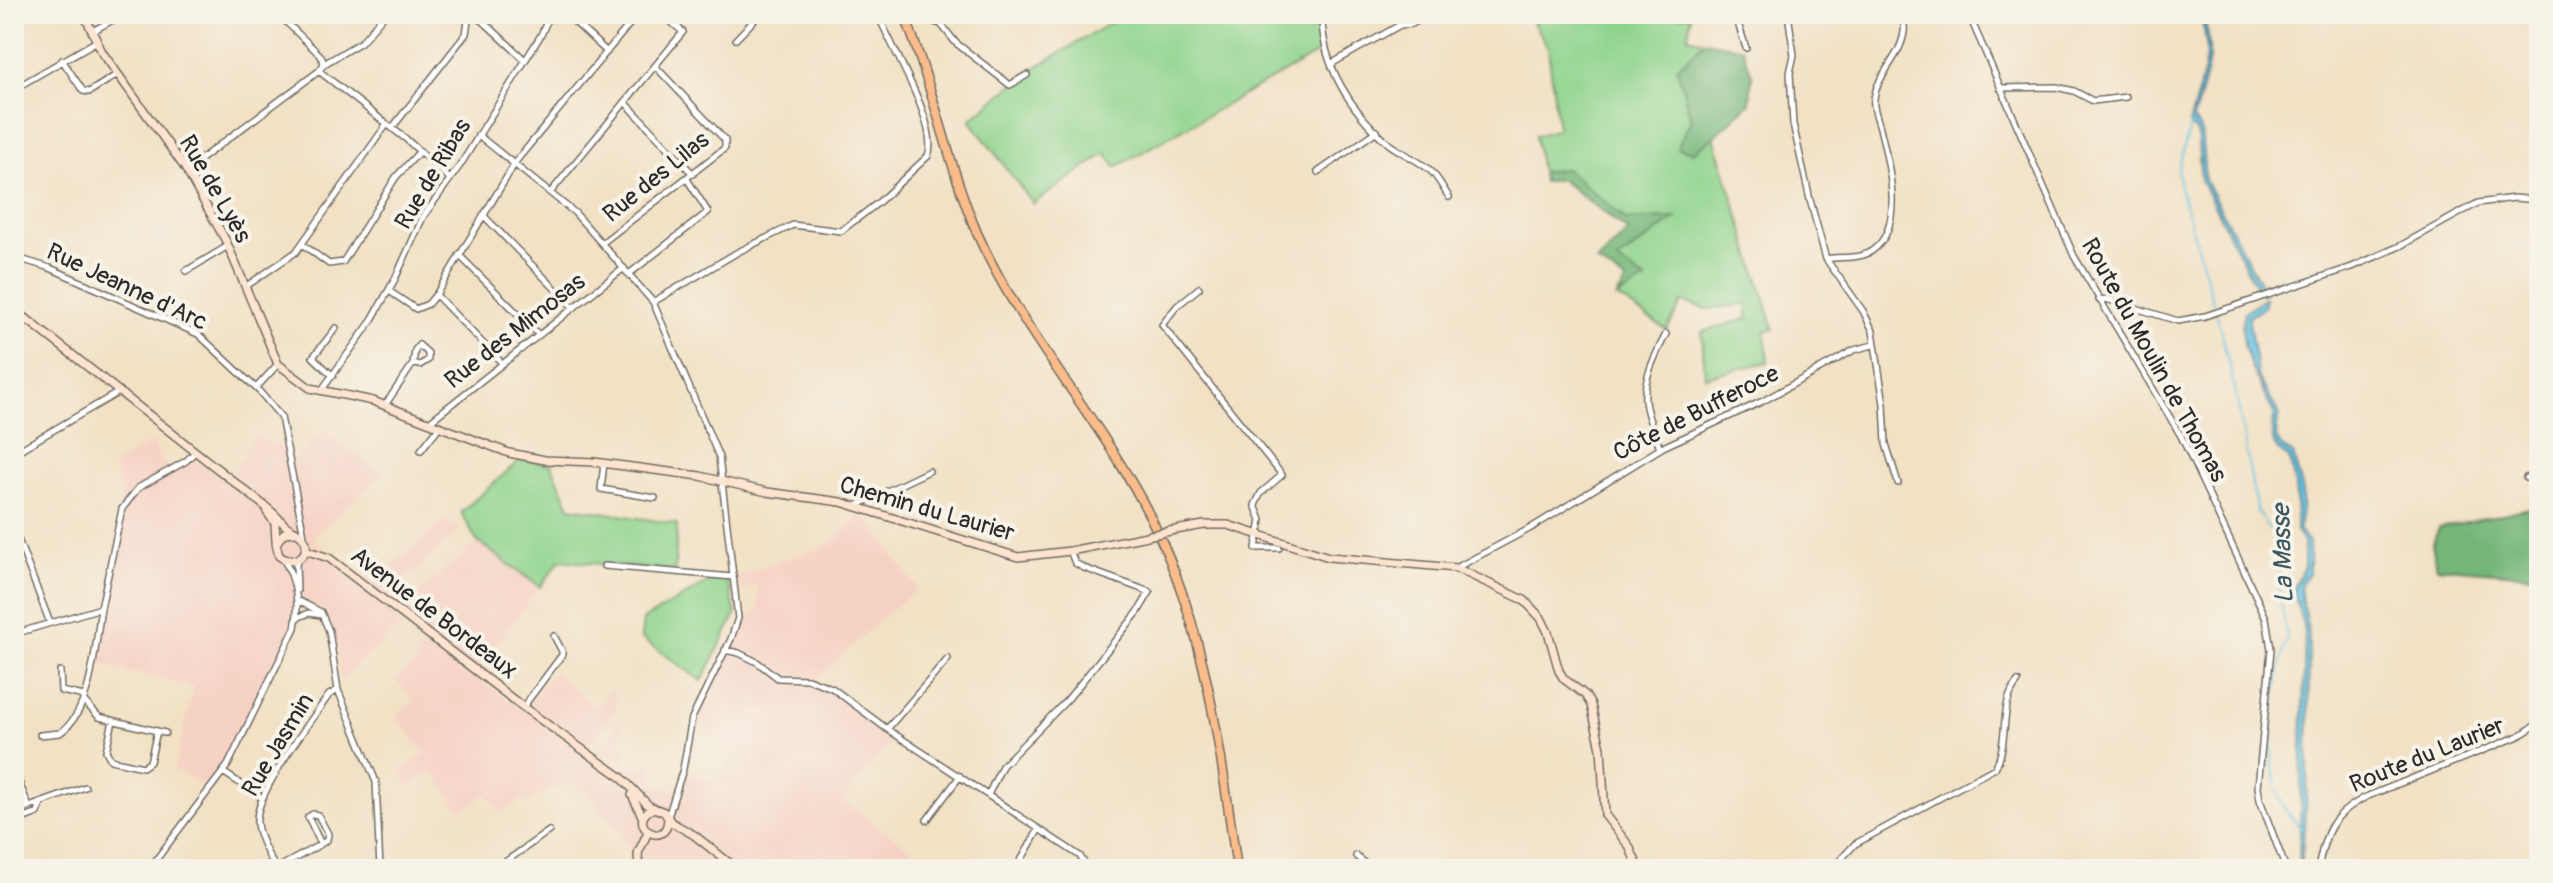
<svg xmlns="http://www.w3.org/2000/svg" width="2553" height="883" font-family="Pangolin,sans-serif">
  <rect width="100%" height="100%" fill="#f7f3e8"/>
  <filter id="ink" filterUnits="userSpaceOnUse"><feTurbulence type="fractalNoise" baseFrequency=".0125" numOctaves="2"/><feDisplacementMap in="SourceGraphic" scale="16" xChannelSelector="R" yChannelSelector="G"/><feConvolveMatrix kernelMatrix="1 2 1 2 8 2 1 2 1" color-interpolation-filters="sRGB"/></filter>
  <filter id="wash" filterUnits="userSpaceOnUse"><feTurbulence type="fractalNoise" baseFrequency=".006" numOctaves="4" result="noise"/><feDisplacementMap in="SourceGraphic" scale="32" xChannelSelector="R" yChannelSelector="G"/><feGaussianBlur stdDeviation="1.8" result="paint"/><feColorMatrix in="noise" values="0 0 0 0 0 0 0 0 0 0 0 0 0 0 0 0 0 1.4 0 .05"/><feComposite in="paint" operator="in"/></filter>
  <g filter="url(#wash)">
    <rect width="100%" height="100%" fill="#f2e1c4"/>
    <!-- built -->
    <path fill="#f6d2c4" d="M322,431L382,473L312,538L373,583L445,519L461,530L387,594L404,606L477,541L540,587L473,674L522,711L553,673L597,708L613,688L617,709L587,748L597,754L620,723L626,767L652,766L653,783L680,791L687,772L714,783L731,758L695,718L743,619L758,611V586L738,590L736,576L831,544L863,513L918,589L879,620L815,681L895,738L842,800L938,869H644L643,860L591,798L569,781L527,802L524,798L501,814L486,794L460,811L433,772L410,787L400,772L425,754L396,716L414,700L396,680L414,664L422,648L416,631L404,623L340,680L336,644L325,611L299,596L291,628L253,710L208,788L174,769L194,687L97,664L122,495L113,464L152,443L170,474L197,460L227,483L254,436L283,447L288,468Z"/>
    <!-- green -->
    <path fill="#8fd48d" stroke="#5d805c" stroke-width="2" d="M1125,14H1317L1320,52L1116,167L1106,153L1033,204L970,120L1028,72Z
      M1528,14L1691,16L1688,37L1705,41L1678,68L1691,120L1693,152L1714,137L1774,329L1765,331L1768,362L1705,377L1702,332L1749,318L1746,304L1708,309L1682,302L1667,330L1617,297L1645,280L1617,261L1675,218L1626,220L1566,169L1541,172L1535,136L1558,129L1548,47Z
      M520,460L551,464L570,507L677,524L675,571L560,560L540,587L477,541L461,512Z
      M727,579L736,614L702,681L641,638L643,620L712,580Z"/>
    <!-- forest -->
    <path fill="#73b678" stroke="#4f7052" stroke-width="2" d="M1705,41L1742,48L1752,75L1750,103L1714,137L1693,152L1677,148L1691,120L1677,68Z
      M1566,169L1626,220L1676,218L1617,261L1646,280L1617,297L1626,281L1597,262L1628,231L1560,179L1543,182L1541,172Z
      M2539,506V576L2437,567L2432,544L2439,528Z"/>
    <!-- water -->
    <path fill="#65c3e3" stroke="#487787" stroke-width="2" d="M2198,14H2201C2219,50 2203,84 2193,120L2201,129L2205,180L2260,283L2264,293L2260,294L2201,180L2197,132L2189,125C2198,87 2217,51 2198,14Z
      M2265,298V306L2248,316L2258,378L2280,415C2273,436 2274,444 2293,455L2302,488V511L2299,529L2309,542V573L2301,583L2300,589L2309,635L2308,772L2301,869H2299L2305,632L2294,593L2295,584L2304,569V542L2296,531C2297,502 2297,486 2289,458C2270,449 2270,434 2275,415C2259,385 2236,347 2244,312Z"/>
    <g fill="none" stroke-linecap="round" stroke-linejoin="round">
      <!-- stream -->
      <path stroke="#65c3e3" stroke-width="2" d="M2190,126L2178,170L2180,187L2215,309
        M2217,315L2236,394L2257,512L2279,542L2280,595L2287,638L2281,660L2273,715L2272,764L2276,783
        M2276,789L2284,808L2302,830"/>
    </g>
  </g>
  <g filter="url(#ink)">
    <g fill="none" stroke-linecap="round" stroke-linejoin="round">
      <defs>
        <path id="street" d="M468,14L483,21L525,60
          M566,14L607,52
          M929,14L932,21L937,23L945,19L947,14
          M1322,14C1321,65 1351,111 1389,144C1402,154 1419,160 1431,171C1438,178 1443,188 1449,197
          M1735,14L1746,48
          M1788,14L1794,55L1790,73L1793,124L1810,200L1826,259L1863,311L1873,331L1884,404L1886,444L1898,483
          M1969,15L2074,256L2181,436L2266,618L2271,649L2258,787L2260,800L2286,869
          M940,23L956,43L1010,85L1027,75
          M93,31L123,14
          M736,39L760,14
          M62,60L83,91L89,92L118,74
          M324,64L361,42L385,14
          M1331,64L1400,25L1412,24L1430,14
          M319,71L406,139L450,179
          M2000,88L2056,87L2074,91L2093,101L2126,97
          M14,89L97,41
          M625,102L693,174
          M392,128L466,34L469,14
          M478,135L575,213L653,302L719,457L738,618L731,639L692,718L683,769L668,817
          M186,170L319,71L324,64L321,56L278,14
          M1318,172L1377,131
          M550,193L683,32L662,14
          M483,215L574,308
          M602,243L725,148V140L655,66
          M302,244L329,264L343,262L396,177L420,151
          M459,255L539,335
          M14,257L50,268L198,334L259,391L281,417L304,536
          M1826,259C1842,256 1860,260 1873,250C1906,226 1888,161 1880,128C1878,119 1872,107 1874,99C1877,74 1901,57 1904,32C1905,27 1903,20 1903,14
          M186,271L228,246
          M629,274L708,212L687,179
          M245,287L296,252L387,124
          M1199,288L1177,306L1162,325L1282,475L1261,493L1255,505L1261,520L1256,548H1279
          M389,291L416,309L428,304L437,293L517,160L638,14
          M436,295L502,363
          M2099,300L2106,299L2178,321L2205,316L2352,267L2400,246L2478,203L2514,198L2539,200
          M653,302L738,252L793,225L841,231L879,202L928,156C940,125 890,46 878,14
          M14,336L28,320
          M333,376L313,357L336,328
          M256,388L278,364
          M321,391L370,323L395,279L423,217L461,164L541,35L550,14
          M385,405L413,364L415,350L419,345L428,353V360L420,365L413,364
          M429,422L624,268
          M1660,448C1655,433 1646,416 1645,400C1643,378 1657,352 1666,334
          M421,450L440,426
          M14,453L119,392
          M604,463L601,489L655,498
          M2526,478L2539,475
          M856,506L929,471
          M14,529L50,623
          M604,566L733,577
          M1456,568L1531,528L1663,447L1763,401L1854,350L1873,345
          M297,590L296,564L299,559
          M297,600L321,612L329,631L338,690L376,782L380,869
          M297,618L309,613L321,615
          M14,634L101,608L122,509L138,488L186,461L194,453
          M725,650L739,653L757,662L778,678L808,679L832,688L887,729L1080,856L1084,863L1082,869
          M60,671L61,691L84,696
          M83,700L99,717L165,733
          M523,707L562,655V651L554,636
          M113,721L106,751L111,760L143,767L150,762L157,731
          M887,729L948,659
          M40,735L60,733C93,710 95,645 101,608
          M14,770L29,807L85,787
          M223,772L262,798
          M988,795L1002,766L1068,699L1138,612L1150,592L1084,568L1075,563L1070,551
          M29,807L21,810L22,819L38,813L41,803
          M927,820L960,776
          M321,844L308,817L313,814L318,815L328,834L327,840L321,844L276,869C269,857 258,837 257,823C254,793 311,721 329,695L338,690
          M1356,856L1371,869
          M149,869L228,765L295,628C300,606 296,578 283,559
          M495,869L549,831
          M1016,869L1039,829
          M1832,869L1855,844L1995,768C2010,742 1998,704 2018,682
          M2318,869C2325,831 2332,814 2368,796L2519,736L2539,723"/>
        <path id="secondary" d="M84,14L102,52L185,168L226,241L278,364L310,388L373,401L509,453L545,460L594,462L700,476L767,492L841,502L1018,557L1070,551L1142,537
          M1939,14L1960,18L1971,14
          M14,309L266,507C273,512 279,519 285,525C290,530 298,531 302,536C315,552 295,568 279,556L276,543L284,533L295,532
          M267,512L275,523L276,541
          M1170,531L1204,525H1228L1329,557L1456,568L1524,600L1541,618L1548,632L1559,671L1564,679L1585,695L1591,705L1601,748L1605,815L1629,846L1639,869
          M305,550L329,558L523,707L621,777L649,806L664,812L671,822L694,835L737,869
          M632,795L643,818
          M654,808C622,822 667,853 668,818
          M639,869L638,853L648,832"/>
        <path id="primary" d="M904,14C933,85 947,162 977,233C1020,330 1092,409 1142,501C1205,616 1219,742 1237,869"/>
      </defs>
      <!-- street casing -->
      <use href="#street" stroke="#716b61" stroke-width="8"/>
      <!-- secondary casing -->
      <use href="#secondary" stroke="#716b61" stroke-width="10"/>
      <!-- primary casing -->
      <use href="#primary" stroke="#716b61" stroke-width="11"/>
      <!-- street -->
      <use href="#street" stroke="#fff" stroke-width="5"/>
      <!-- secondary -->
      <use href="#secondary" stroke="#fde4d0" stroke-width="7"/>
      <!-- primary -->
      <use href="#primary" stroke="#f9bc8a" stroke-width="8"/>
      <defs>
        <path id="secondary-bridge" d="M1142,537L1170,531"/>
      </defs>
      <!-- secondary-bridge casing -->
      <use href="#secondary-bridge" stroke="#716b61" stroke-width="10" stroke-linecap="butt"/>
      <!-- secondary-bridge -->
      <use href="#secondary-bridge" stroke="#fde4d0" stroke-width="7"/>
    </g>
  </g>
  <g text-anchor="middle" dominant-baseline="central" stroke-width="8" stroke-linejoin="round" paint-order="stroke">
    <!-- street labels -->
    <g font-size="24" fill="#2b2b2b" stroke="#f7f3e8">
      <text transform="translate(433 174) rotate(-59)">Rue de Ribas</text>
      <text transform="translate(656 177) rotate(-39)">Rue des Lilas</text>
      <text transform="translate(215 189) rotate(60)">Rue de Lyès</text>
      <text transform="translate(127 287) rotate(25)">Rue Jeanne d'Arc</text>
      <text transform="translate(515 331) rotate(-38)">Rue des Mimosas</text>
      <text transform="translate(2154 360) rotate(61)">Route du Moulin de Thomas</text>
      <text transform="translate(1696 413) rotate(-27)">Côte de Bufferoce</text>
      <text transform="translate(927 509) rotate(16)">Chemin du Laurier</text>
      <text transform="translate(434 613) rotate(37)">Avenue de Bordeaux</text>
      <text transform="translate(278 745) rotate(-59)">Rue Jasmin</text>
      <text transform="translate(2427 755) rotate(-22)">Route du Laurier</text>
    </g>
    <!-- water labels -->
    <g font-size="26" font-style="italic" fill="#3c5962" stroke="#f7f3e8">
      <text transform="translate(2283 554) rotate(-92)">La Masse</text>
    </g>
  </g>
  <!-- margin -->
  <rect width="2553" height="883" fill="none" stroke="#f7f3e8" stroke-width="48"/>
</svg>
